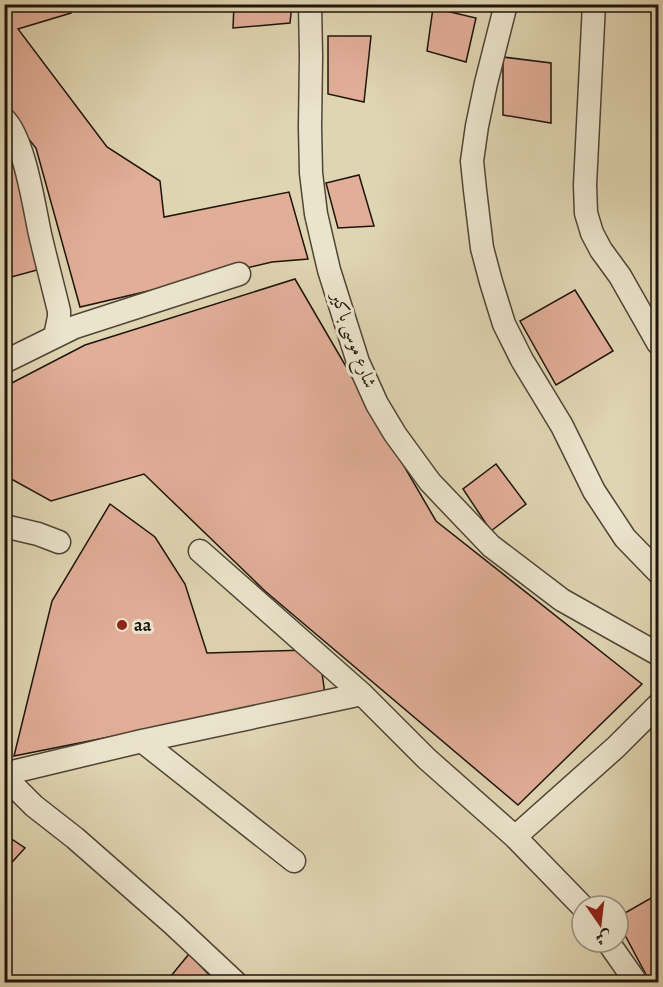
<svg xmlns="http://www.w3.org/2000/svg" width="663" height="987" font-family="Alegreya,Amiri,serif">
  <rect width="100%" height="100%" fill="#e0d5b2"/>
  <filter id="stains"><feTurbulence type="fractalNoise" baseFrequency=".00333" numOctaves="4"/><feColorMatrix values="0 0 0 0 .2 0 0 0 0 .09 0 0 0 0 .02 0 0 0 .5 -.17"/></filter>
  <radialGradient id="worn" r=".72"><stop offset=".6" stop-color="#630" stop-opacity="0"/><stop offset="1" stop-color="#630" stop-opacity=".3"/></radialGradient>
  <!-- building -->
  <path fill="#e1ae98" stroke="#1f150c" stroke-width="1.5" d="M4,4H77L71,13L18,29L107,147L160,181L164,217L289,192L308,259L272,262L80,307L36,148L4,108Z
    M234,4H292L290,23L233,28Z
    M433,8L476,18L466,62L427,51Z
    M328,36H371L364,102L328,94Z
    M503,57L551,63V123L503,115Z
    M4,142L20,179L37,270L4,279Z
    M359,175L374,226L338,228L326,183Z
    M295,279L436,521L642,684L518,805L265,591L144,474L51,501L4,475V387L85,345Z
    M575,290L613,351L556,385L520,321Z
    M496,464L526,504L491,531L463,489Z
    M110,504L155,537L185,584L207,653L308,650L322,673L325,694L14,756L52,601Z
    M4,834L25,848L4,871Z
    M658,894V982H650L618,922V917Z
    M189,954L216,982H166Z"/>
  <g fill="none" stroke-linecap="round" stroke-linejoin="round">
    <defs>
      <path id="minor" d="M310,4L311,56L310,127L311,173L316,214L329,270L358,362L377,404L395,434L430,482L491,546L562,600L658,654
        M506,4L486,83L477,126L472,161L475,190L482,248L491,282L504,324L522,360L562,426L594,491L625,538L658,572
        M594,4L585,185L586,213L592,233L601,250L620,276L658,343
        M4,119C24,138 34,206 40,234C46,260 53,286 59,311V317L55,336
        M4,362L75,327L239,274
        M4,526L38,534L59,542
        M200,551L362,694L427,759L515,837L582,906
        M142,741L294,861
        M4,774L142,741L362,694
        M4,776L34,806L75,838L173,924L235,982
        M515,837L616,747L658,705
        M608,942L636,982"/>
    </defs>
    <!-- minor casing -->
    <use href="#minor" stroke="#4f4536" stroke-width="25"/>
    <!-- minor -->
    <use href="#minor" stroke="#ebe4cd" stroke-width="22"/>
  </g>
  <!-- markers -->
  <circle fill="#8f2418" stroke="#ebe4cd" stroke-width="2" cx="122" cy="625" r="6"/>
  <g text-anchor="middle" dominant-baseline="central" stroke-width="6" stroke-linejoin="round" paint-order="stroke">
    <!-- street labels -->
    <g font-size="18" fill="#1f150c" stroke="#ebe4cd">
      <text transform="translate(354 340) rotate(70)">شارع موسى باكير</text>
    </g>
    <!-- poi labels -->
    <g font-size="18" font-weight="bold" fill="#1f150c" stroke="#ebe4cd" text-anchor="start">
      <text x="134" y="625">aa</text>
    </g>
  </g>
  <!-- margin -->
  <rect width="663" height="987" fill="none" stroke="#e0d5b2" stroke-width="24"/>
  <rect x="6" y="6" width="651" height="975" fill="none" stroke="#1f150c" stroke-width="3"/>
  <rect x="12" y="12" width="639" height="963" fill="none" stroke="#1f150c" stroke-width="1.5"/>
  <!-- north arrow -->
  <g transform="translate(600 924) rotate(166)"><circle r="28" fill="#ebe4cd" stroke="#999180" stroke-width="1.5"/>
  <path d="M0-4.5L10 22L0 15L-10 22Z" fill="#8f2418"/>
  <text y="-9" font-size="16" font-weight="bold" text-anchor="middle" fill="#1f150c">ش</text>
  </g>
  <rect width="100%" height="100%" filter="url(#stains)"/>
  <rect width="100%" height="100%" fill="url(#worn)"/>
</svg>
